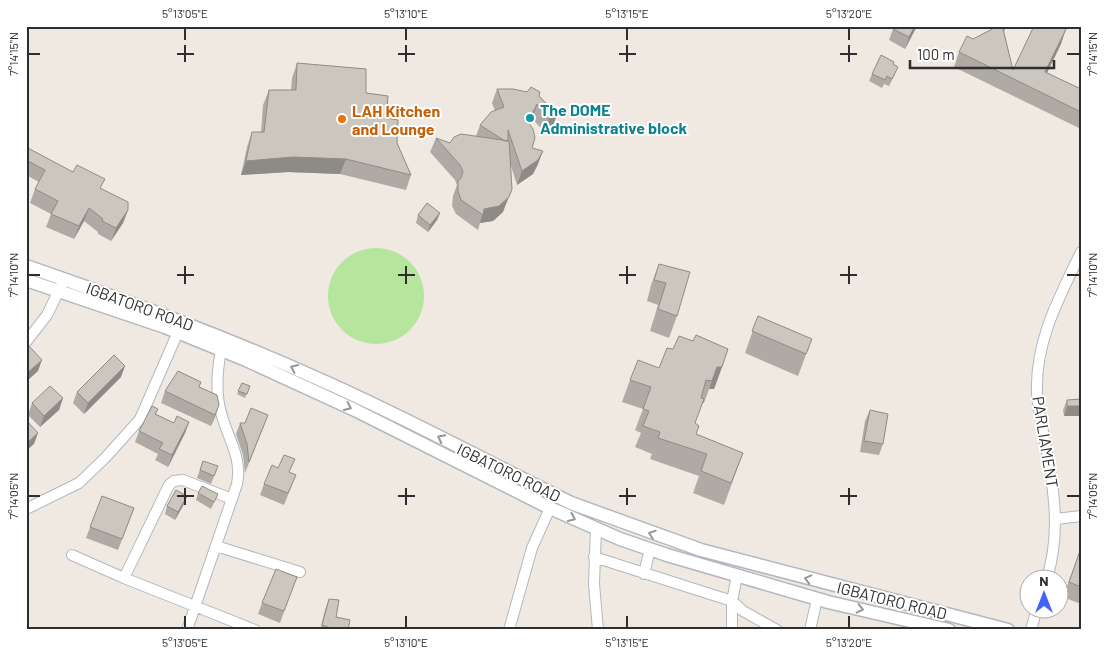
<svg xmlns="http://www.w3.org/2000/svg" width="1107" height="656" font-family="Barlow,sans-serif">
  <rect width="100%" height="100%" fill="#efe9e1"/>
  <!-- green -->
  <path fill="#b6e59e" d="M328 296a48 48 0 1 1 96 0a48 48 0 1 1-96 0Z"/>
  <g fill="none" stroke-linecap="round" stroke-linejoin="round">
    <defs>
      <path id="minor" d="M26,342L47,315L61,286
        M26,509L79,483L106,457L140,419L178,332
        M1056,519L1081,516
        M596,529L594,584L598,630
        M216,546L300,572
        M72,555L124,578L255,630
        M594,557L732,601L737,576
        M644,574L650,549
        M124,578L169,485L174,481L183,480L232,499
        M1047,578C1061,533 1054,488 1045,442C1042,427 1038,409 1037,393C1035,341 1059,298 1081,252
        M187,630L237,484C242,457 229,441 222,416C215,395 217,371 221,350
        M509,630L532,548L550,508
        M732,630V601L743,611L777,630
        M810,630L817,599
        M1031,630L1037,608"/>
      <path id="tertiary" d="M26,266C127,301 226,337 323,381C407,418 489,463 571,503L701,550L1008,630
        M26,280L165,327L246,360L355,410L550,508L620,539L667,555L828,602L949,630"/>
    </defs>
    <!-- minor casing -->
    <use href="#minor" stroke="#b4b7c1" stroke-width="12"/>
    <!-- tertiary casing -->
    <use href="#tertiary" stroke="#b4b7c1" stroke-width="15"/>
    <!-- minor -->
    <use href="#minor" stroke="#fff" stroke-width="10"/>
    <!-- tertiary -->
    <use href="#tertiary" stroke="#fff" stroke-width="12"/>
  </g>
  <!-- wall -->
  <path fill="#afaba4" d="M917,26L905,49L889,40L893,29Z
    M997,26H1007L1004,32L1013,70L1061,44L1047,73L1081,89V129L954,67L959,52Z
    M297,63L366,93L386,118L411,175L406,190L340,174L288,172L241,175L247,147L252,132H261L263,105L269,90H291L292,78Z
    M893,64L895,74L889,86L884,84L882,88L869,81L872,74Z
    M497,89L539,96L557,115L552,128L544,132L532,118L529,124L532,148L538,164L533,174L517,185L510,163L503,212L493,221L480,223L478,230L456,214L452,206L453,196L457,185L455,180L430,152L436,138L450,143L476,136L480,125L495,111L492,103Z
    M26,147L102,189L128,210L123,223L111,241L98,234V232L84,221L74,239L46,227L51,214L30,203L35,189L39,182L26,175Z
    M440,213L437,220L428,232L416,223L418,215Z
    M659,264L677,316L669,338L650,331L658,305L647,301L651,285Z
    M758,316L812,339L804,360L798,376L745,353Z
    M722,367L714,389H709L704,403H702L695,423L696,434L743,453L724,505L693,493L699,476L650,459L652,454L635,447L641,433L635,430L643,409L622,402L630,380L659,368Z
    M121,377L84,414L73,403L77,392Z
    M242,383L250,386L245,398L237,394Z
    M200,387L217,395L215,417L211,426L161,403L165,391Z
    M63,398L59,410L40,427L28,415L32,403Z
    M1067,400L1081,416H1064L1063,410Z
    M158,409L156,414L174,423L189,422L185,433L168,467L155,460L158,454L135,442L139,431Z
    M870,410L883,444L879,455L860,452L865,421Z
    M268,415L264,426L245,473L243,455L236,434L240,423H245Z
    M203,461L218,466L211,484L197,478Z
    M290,473L296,475L284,505L260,495L264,484Z
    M198,493L218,494L211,509L196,500Z
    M102,496L134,508L118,550L86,538Z
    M184,504L175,520L165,514L167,506Z
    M1081,548V604L1063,597Z
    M297,577L280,623L258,614L262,603Z
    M329,599L336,617L348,630H320L325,610Z"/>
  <!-- shaded-wall -->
  <path fill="#8e8b86" d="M915,26H917L905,49L909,37Z
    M1066,29L1061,44L1040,87L1045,72Z
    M537,104L532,118L523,136L528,122Z
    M557,115L552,128L544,132L549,119Z
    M543,151L538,164L533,174L517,185L522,171Z
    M293,157L346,159L340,174L288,172L241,175L246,161Z
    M512,189L503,212L493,221L480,223L484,209Z
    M89,208L84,221L74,239L79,226Z
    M128,210L123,223L111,241L116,228Z
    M440,213L437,220L428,232L430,225Z
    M42,360L38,371L26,382V374Z
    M125,366L121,377L84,414L88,403Z
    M717,367H722L714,389H709L704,403Z
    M63,398L59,410L40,427L44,416Z
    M219,405L215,417L211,426L215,415Z
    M1067,406H1081V416H1064Z
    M189,422L185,433L168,467L172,455Z
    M38,433L34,444L26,451V444Z
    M187,496L184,504L175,520L178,512Z"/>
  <!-- building -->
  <path fill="#cbc7bf" stroke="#8e8b86" d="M894,26H915L909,37L893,29Z
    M997,26H1005L1003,29L1013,70L1034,26H1060L1066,29L1045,72L1081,89V112L959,52L967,36L973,39L996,27Z
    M881,55L894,62L893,64L898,67L892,79L887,76L885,80L872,74Z
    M297,63L366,69V93L388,96L386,118L398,120L397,143L411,175L346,159L293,157L246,161L252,132H264L269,90H296Z
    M531,87L540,92L539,96L557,115L549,119L537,104L528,122L533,129L535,138L532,148L543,151L538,160L522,171L508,130V141H505L480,125L491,112L504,107L497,89H513L527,92Z
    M461,134L509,141L512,189L509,197L499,206L484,209L483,215L461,200L458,191V181L461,178L463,171L460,165L436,138L450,143L454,137Z
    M26,147L73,172L77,165L105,179L100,188L128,202V210L116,228L102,221L103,219L89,208L79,226L51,214L58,201L35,189L45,170L26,160Z
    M427,203L440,213L430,225L418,215Z
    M659,264L690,272L677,316L658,309L666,283L654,280Z
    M758,316L812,339L806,354L752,331Z
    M696,335L728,349L722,367H717L712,381L706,380L701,398L704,399L695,423L699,426L696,434L743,453L731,483L701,471L707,454L658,438L660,432L643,426L649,411L643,409L651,387L630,380L638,360L659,368L667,348L673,349L679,336L693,341Z
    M28,345L42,360L26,374V347Z
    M114,355L125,366L88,403L77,392Z
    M178,371L201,382L199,387L217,395L219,405L215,415L165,391Z
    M242,383L250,386L247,394L238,391Z
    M50,386L63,398L44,416L32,403Z
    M1081,399V406H1067V400Z
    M152,406L158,409L155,414L174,423L177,416L189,422L172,455L159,449L163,443L139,431Z
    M251,408L268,415L249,462L247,444L240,423H245Z
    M870,410L888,414L883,444L864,441Z
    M26,420L38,433L26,444Z
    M284,455L295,459L289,472L296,475L288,493L264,484L272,465L278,468Z
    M203,461L218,466L214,476L200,470Z
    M202,486L218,494L214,502L198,493Z
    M176,490L187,496L178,512L167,506Z
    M102,496L134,508L122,539L90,527Z
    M1081,548V587L1069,582Z
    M276,569L297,577L284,611L262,603Z
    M329,599L339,600L336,617L350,620L348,630H336L322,625Z"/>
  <!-- one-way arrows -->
  <defs><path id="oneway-chevron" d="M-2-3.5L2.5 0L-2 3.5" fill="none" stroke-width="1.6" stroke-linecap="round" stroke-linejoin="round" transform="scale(1.25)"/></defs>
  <g stroke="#969696">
    <use href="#oneway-chevron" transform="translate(294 368) rotate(-156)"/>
    <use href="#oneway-chevron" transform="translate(348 407) rotate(25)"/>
    <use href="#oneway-chevron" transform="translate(441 438) rotate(-153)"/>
    <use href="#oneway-chevron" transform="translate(572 518) rotate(25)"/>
    <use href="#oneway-chevron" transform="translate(652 534) rotate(-161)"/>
    <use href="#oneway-chevron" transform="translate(808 579) rotate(-165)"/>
    <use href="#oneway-chevron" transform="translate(860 609) rotate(13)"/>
  </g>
  <!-- ticks -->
  <path fill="none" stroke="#2e2e2e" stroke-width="2" d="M185,28V40M406,28V40M627,28V40M849,28V40M185,45V62M406,45V62M627,45V62M849,45V62M28,54H40M177,54H194M398,54H415M619,54H636M840,54H857M1067,54H1080M185,266V284M406,266V284M627,266V284M849,266V284M28,275H40M177,275H194M398,275H415M619,275H636M840,275H857M1067,275H1080M185,488V505M406,488V505M627,488V505M849,488V505M28,496H40M177,496H194M398,496H415M619,496H636M840,496H857M1067,496H1080M185,616V628M406,616V628M627,616V628M849,616V628"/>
  <!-- markers -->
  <circle fill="#0f9aa8" stroke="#fff" stroke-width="2" cx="530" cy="118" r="5"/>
  <circle fill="#e8710a" stroke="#fff" stroke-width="2" cx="342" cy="119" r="5"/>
  <g text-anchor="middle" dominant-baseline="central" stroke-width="4" stroke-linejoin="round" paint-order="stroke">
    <!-- culture labels -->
    <g font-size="16" font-weight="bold" fill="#0d838f" stroke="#fff" text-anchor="start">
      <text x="540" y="109">The DOME<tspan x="540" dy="18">Administrative block</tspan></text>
    </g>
    <!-- food labels -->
    <g font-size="16" font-weight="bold" fill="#c56008" stroke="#fff" text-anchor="start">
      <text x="352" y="110">LAH Kitchen<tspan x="352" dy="18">and Lounge</tspan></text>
    </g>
    <!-- street labels -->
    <g font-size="16" fill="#2e2e2e" stroke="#fff">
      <text transform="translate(140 306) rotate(20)">IGBATORO ROAD</text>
      <text transform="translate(1046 442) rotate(81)">PARLIAMENT</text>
      <text transform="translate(509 472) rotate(26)">IGBATORO ROAD</text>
      <text transform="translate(892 600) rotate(14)">IGBATORO ROAD</text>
    </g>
  </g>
  <!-- border -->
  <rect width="1107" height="656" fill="none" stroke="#ffffff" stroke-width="55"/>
  <!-- north arrow -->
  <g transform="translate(1044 594)"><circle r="24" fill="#ffffff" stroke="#ababab"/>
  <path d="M0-4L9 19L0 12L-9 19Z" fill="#4264fb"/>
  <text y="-8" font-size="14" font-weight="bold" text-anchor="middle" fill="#2e2e2e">N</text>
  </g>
  <!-- scale -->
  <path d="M910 60v8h144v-8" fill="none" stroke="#2e2e2e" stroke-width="2.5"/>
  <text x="917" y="60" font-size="15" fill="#2e2e2e" stroke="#ffffff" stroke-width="4" paint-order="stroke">100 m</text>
  <rect x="28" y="28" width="1052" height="600" fill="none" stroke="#2e2e2e" stroke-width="2"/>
  <g font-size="12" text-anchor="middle" fill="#2e2e2e">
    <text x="185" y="18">5°13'05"E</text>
    <text x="406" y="18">5°13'10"E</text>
    <text x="627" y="18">5°13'15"E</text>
    <text x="849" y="18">5°13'20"E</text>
    <text transform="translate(14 54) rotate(-90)" y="4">7°14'15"N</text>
    <text transform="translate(1093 54) rotate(-90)" y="4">7°14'15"N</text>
    <text transform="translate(14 275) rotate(-90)" y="4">7°14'10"N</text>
    <text transform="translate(1093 275) rotate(-90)" y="4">7°14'10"N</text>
    <text transform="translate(14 496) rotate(-90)" y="4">7°14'05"N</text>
    <text transform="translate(1093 496) rotate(-90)" y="4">7°14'05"N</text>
    <text x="185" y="647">5°13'05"E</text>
    <text x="406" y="647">5°13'10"E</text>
    <text x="627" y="647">5°13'15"E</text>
    <text x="849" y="647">5°13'20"E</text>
  </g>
</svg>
